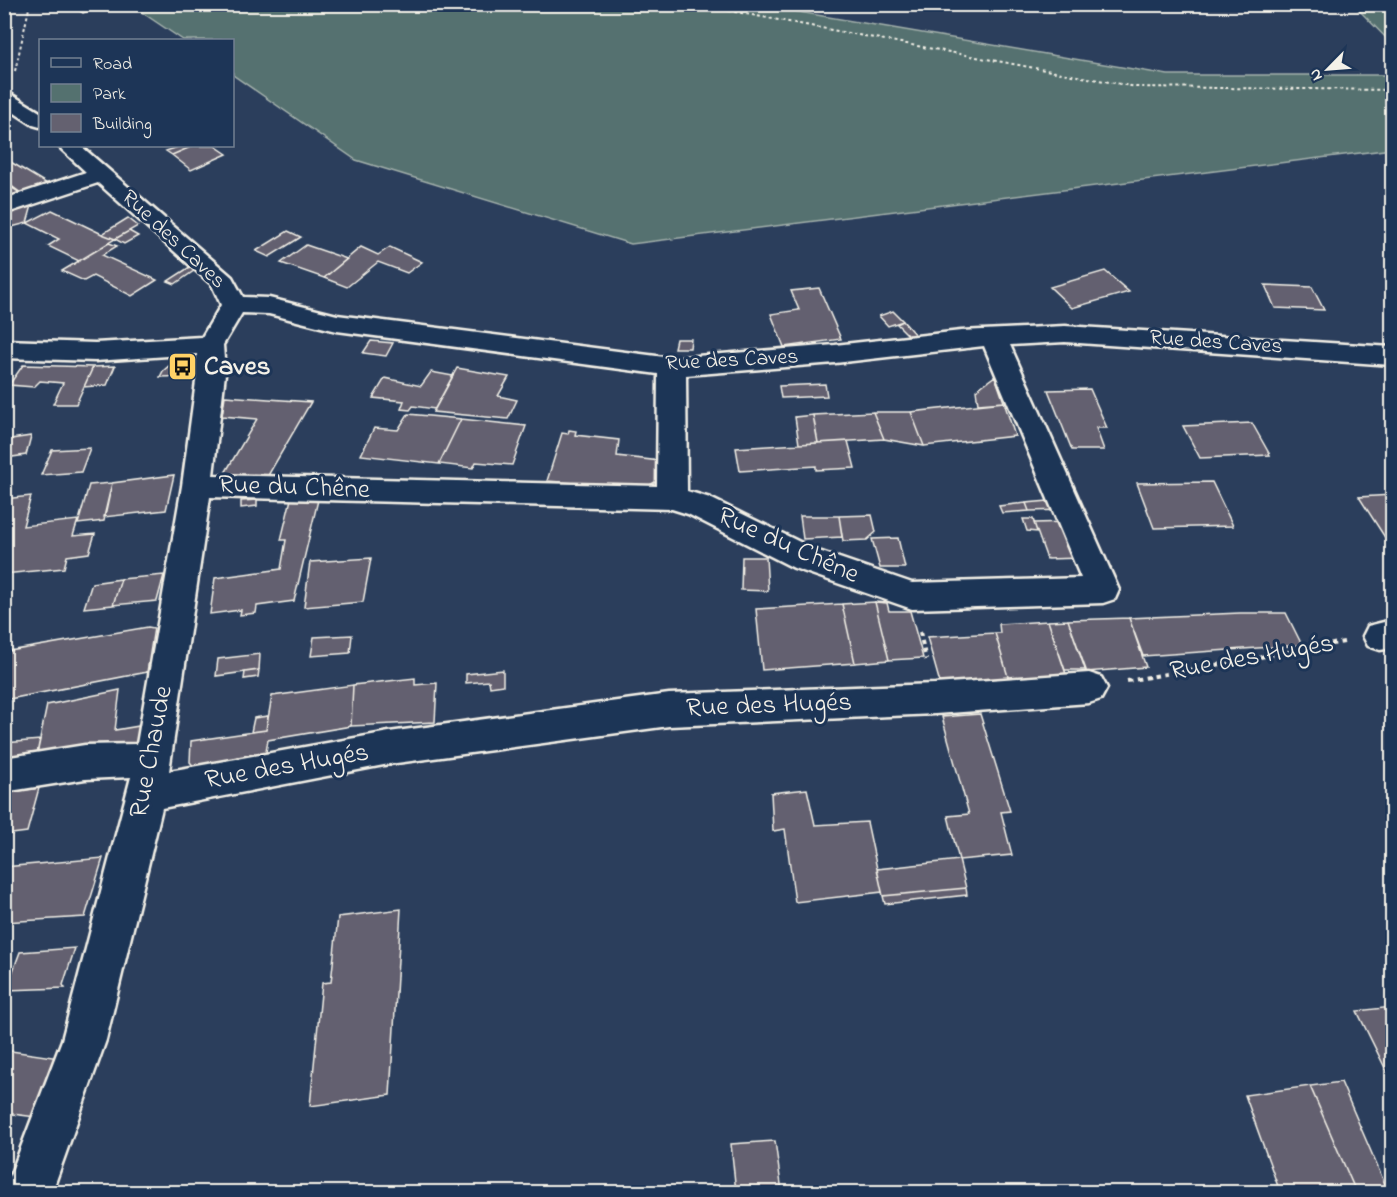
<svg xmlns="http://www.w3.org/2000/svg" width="1397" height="1197" font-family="'Indie Flower',sans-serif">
  <rect width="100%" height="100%" fill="#2b3e5c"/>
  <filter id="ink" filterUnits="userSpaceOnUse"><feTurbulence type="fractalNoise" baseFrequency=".0167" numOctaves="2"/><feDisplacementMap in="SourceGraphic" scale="12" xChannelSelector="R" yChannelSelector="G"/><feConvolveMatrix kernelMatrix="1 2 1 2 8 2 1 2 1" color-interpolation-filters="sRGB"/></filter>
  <g filter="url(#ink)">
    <!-- green -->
    <path fill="#54716f" stroke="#a4b1ac" stroke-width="1.5" d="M131,5H758L1168,75H1392V149L631,244L356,160L233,75L232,40H183Z
      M1354,5H1392V44Z"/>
    <!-- building -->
    <path fill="#646170" stroke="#f4f1e8" stroke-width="1.5" d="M77,4H107L83,13L72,6Z
      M181,146H193L172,155L166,151Z
      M193,146H215L227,154L191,170L172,155Z
      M4,158L49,185L25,196L4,183Z
      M6,182L25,196L4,204Z
      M33,202L27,223L4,229V211Z
      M52,210L102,234L115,239L79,261L48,246L59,239L27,223Z
      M128,218L138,226L115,239L102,234Z
      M129,231L138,236L124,244L115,239Z
      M288,231L301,237L269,257L256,251Z
      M109,243L117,246L102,255L157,280L132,296L93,276L84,281L62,271Z
      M306,245L347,259L324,278L281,263Z
      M361,247L378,255L390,247L422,262L407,273L378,262L347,287L324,278Z
      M193,265L198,268L175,284L168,281Z
      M1105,271L1129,292L1072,308L1050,287Z
      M1265,285L1312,287L1324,310L1275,308Z
      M819,288L841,339L784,347L771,314L799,310L791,291Z
      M893,311L903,321L888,326L879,316Z
      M903,321L916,336L910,337L897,324Z
      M676,339H691L690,348H674Z
      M371,341L393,343L386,356L363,353Z
      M179,357L200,364L198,376L160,377L163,371Z
      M23,365L93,367L76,404H53L63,383L40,381L34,387L9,385Z
      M115,366L107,385L84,387L93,367Z
      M457,368L509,377L498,396L517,400L508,419L433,412Z
      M431,372L453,376L435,409L413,406L410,410L401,409L404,401L373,398L385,378L421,386Z
      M995,376L1004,402L978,404L976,390Z
      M825,384L827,396L781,398L779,386Z
      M1090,389L1107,428H1096L1104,450H1072L1048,390Z
      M225,396L311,402L266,479L225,473L257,419L222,416Z
      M1004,402L1015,436L924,446L911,412Z
      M873,412H911L924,446L884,439Z
      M873,412L884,439L818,443L813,415Z
      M408,414L461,419L439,464L361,455L374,428L398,430Z
      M813,415L818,443L799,444L795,417Z
      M461,419L526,426L512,465L476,462L473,468L439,464Z
      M1252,423L1270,455L1200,458L1183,426Z
      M569,430L576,431L575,435L619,440L617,456L660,461L657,481L644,488L547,481L562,433L568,434Z
      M31,436L26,455L5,458L11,439Z
      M848,441L855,468L816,470V466L740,471L736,448Z
      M90,448L81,472L41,475L52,450Z
      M174,475L166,510L104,517L112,483Z
      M1212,482L1233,526L1154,528L1137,483Z
      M112,483L104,521L78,524L89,485Z
      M1392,495V539H1386L1359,497Z
      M31,496L23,526L78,520L73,536L95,534L89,553L67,556L64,568L4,574V499Z
      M291,499L318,500L294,601L257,606L256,613L240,615L241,610L210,614L215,578L281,569L286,540H281Z
      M257,500V506L241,508V501Z
      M1060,500L1064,510L1029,511L1026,503Z
      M1026,503L1029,511L1002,513L999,506Z
      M872,515L876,532L867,540L843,541L839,516Z
      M800,516H839L842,537L803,539Z
      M1023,519H1033L1037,532L1027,531Z
      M1069,522L1081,558L1047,559L1034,523Z
      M898,538L905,568H880L872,539Z
      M742,557H766L768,591L741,590Z
      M371,558L363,602L304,607L310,562Z
      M164,575L157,601L113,605L121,579Z
      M121,579L113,605L84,608L92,583Z
      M875,602L887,603L889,611H910L923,658L889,660Z
      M875,602L889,660L855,663L842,604Z
      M842,604L855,663L762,670L756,609Z
      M1240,613H1286L1302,645L1143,656L1129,618Z
      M1129,618L1146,667L1086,672L1068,620Z
      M1068,620L1086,670H1065L1048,621Z
      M1048,621L1067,677L1012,690L995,633H1000L999,624Z
      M148,627L154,628L147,672L4,700V652Z
      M995,633L1012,690L943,694L927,637Z
      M352,635L350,653L311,656L314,637Z
      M260,654L259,670L216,676L218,659Z
      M259,670L258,677L244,679L245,672Z
      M503,670V685L490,687L489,681L466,683V674Z
      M415,678V685L437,683L435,722L351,726L353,685Z
      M353,685L351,726L268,740L265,758L196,769L190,762L191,741L266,730L272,696Z
      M120,690L115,730L145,725L140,753L34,768L47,705Z
      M980,714L1010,811L1001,812L1012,855L959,860L948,816L969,814L942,717Z
      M268,716L266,730L251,732L254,718Z
      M40,740L34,768L4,769V743Z
      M39,788L27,832L4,835V793Z
      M807,789L815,825L867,822L882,892L795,902L785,829L773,831L771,793Z
      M103,858L85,917L4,922V867Z
      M959,860L966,888L883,896L877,869Z
      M966,888L967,895L885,904L883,896Z
      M401,909L390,1095L310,1106L322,983L331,982L338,917Z
      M75,948L63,985L65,988L6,990L20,952Z
      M1392,1007V1082L1357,1011Z
      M4,1050L60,1058L44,1118L4,1113Z
      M1341,1082L1388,1191L1356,1192L1310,1086Z
      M1310,1086L1356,1192H1280L1245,1095Z
      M775,1141L782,1192H736L731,1144Z"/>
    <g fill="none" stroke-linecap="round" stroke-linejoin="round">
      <defs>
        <path id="minor" d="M4,90L40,112V127L33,125L4,106Z
          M58,146H81L232,277L243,297L269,298L337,315L672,358L835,345L961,331L1065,326L1392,347V365L1065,342L1010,345L1119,590L1115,599L1103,603L912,609L794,568L688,514L672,509L210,497L169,771L389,732L669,694L935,684L1089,673L1101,677L1107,688L1101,699L1089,703L935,714L669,726L389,764L162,808L106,1040L52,1192H4L62,1040L131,777L85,779L4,792V758L85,745L137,744L182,486L197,374V354L95,361L4,358V340L95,343L202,337L221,305L212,285L98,183L4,214V199L86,172ZM242,313L269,314L337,331L658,374L657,486L213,475L225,374L223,345ZM984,346L1081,578L912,583L816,550L710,498L687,491L686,375L835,363Z
          M1392,620V648L1380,650L1368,646L1363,636L1368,626Z"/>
      </defs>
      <!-- minor casing -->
      <use href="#minor" stroke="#f4f1e8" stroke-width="5"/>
      <!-- path-far1 -->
      <path stroke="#f4f1e8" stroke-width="2" stroke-dasharray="3 3" stroke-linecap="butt" d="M693,4L1136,87L1392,90
        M15,71L30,4"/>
      <!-- path -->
      <path stroke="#f4f1e8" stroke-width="4" stroke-dasharray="4.5 4.5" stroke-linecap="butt" d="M920,632L926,660
        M1127,681L1344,642"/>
      <!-- minor -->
      <use href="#minor" fill="#1d3557" fill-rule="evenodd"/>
    </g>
  </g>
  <!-- icons -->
  <defs>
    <symbol id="bus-square" viewBox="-11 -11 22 22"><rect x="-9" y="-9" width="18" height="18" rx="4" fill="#ffd166" stroke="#1d3557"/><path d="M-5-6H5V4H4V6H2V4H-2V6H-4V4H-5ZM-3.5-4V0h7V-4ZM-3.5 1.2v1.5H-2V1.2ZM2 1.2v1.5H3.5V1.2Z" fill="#111"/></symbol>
  </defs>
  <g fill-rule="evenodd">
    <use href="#bus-square" x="166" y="350" width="33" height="33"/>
  </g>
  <g text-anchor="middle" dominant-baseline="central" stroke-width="6" stroke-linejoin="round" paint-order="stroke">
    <!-- far-street labels -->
    <g font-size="22" fill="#f4f1e8" stroke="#1d3557">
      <text transform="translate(173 240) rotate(43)">Rue des Caves</text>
      <text transform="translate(1216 343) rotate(4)">Rue des Caves</text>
      <text transform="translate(732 361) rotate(-3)">Rue des Caves</text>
    </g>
    <!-- poi labels -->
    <g font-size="27" font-weight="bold" fill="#f4f1e8" stroke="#1d3557" text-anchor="start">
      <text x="204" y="367">Caves</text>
    </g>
    <!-- street labels -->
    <g font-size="27" fill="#f4f1e8" stroke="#1d3557">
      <text transform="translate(294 488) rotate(2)">Rue du Chêne</text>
      <text transform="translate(788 546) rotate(24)">Rue du Chêne</text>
      <text transform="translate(1252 658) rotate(-10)">Rue des Hugés</text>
      <text transform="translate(769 706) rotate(-2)">Rue des Hugés</text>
      <text transform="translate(152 752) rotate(-79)">Rue Chaude</text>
      <text transform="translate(287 767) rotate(-10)">Rue des Hugés</text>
    </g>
  </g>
  <!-- margin -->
  <rect width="1397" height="1197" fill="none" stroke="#1d3557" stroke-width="24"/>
  <rect x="12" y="12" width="1373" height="1173" fill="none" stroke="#f4f1e8" stroke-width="2" filter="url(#ink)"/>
  <!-- legend -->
  <rect x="39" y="39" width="195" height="108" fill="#1d3557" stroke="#738091" stroke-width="1.5"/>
  <rect x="51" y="58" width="30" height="9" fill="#1d3557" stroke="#738091" stroke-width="1.5"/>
  <text x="93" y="69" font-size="18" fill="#f4f1e8">Road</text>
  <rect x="51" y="84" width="30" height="18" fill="#54716f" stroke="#738091" stroke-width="1.5"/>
  <text x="93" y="99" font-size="18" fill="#f4f1e8">Park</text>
  <rect x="51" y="114" width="30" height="18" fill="#646170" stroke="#738091" stroke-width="1.5"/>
  <text x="93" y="129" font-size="18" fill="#f4f1e8">Building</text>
  <!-- north arrow -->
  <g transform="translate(1328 69) rotate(245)" stroke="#1d3557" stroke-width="4.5" paint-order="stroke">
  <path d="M0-4.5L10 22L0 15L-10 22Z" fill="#f4f1e8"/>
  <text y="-9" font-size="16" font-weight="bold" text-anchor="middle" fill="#f4f1e8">N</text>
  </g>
</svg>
